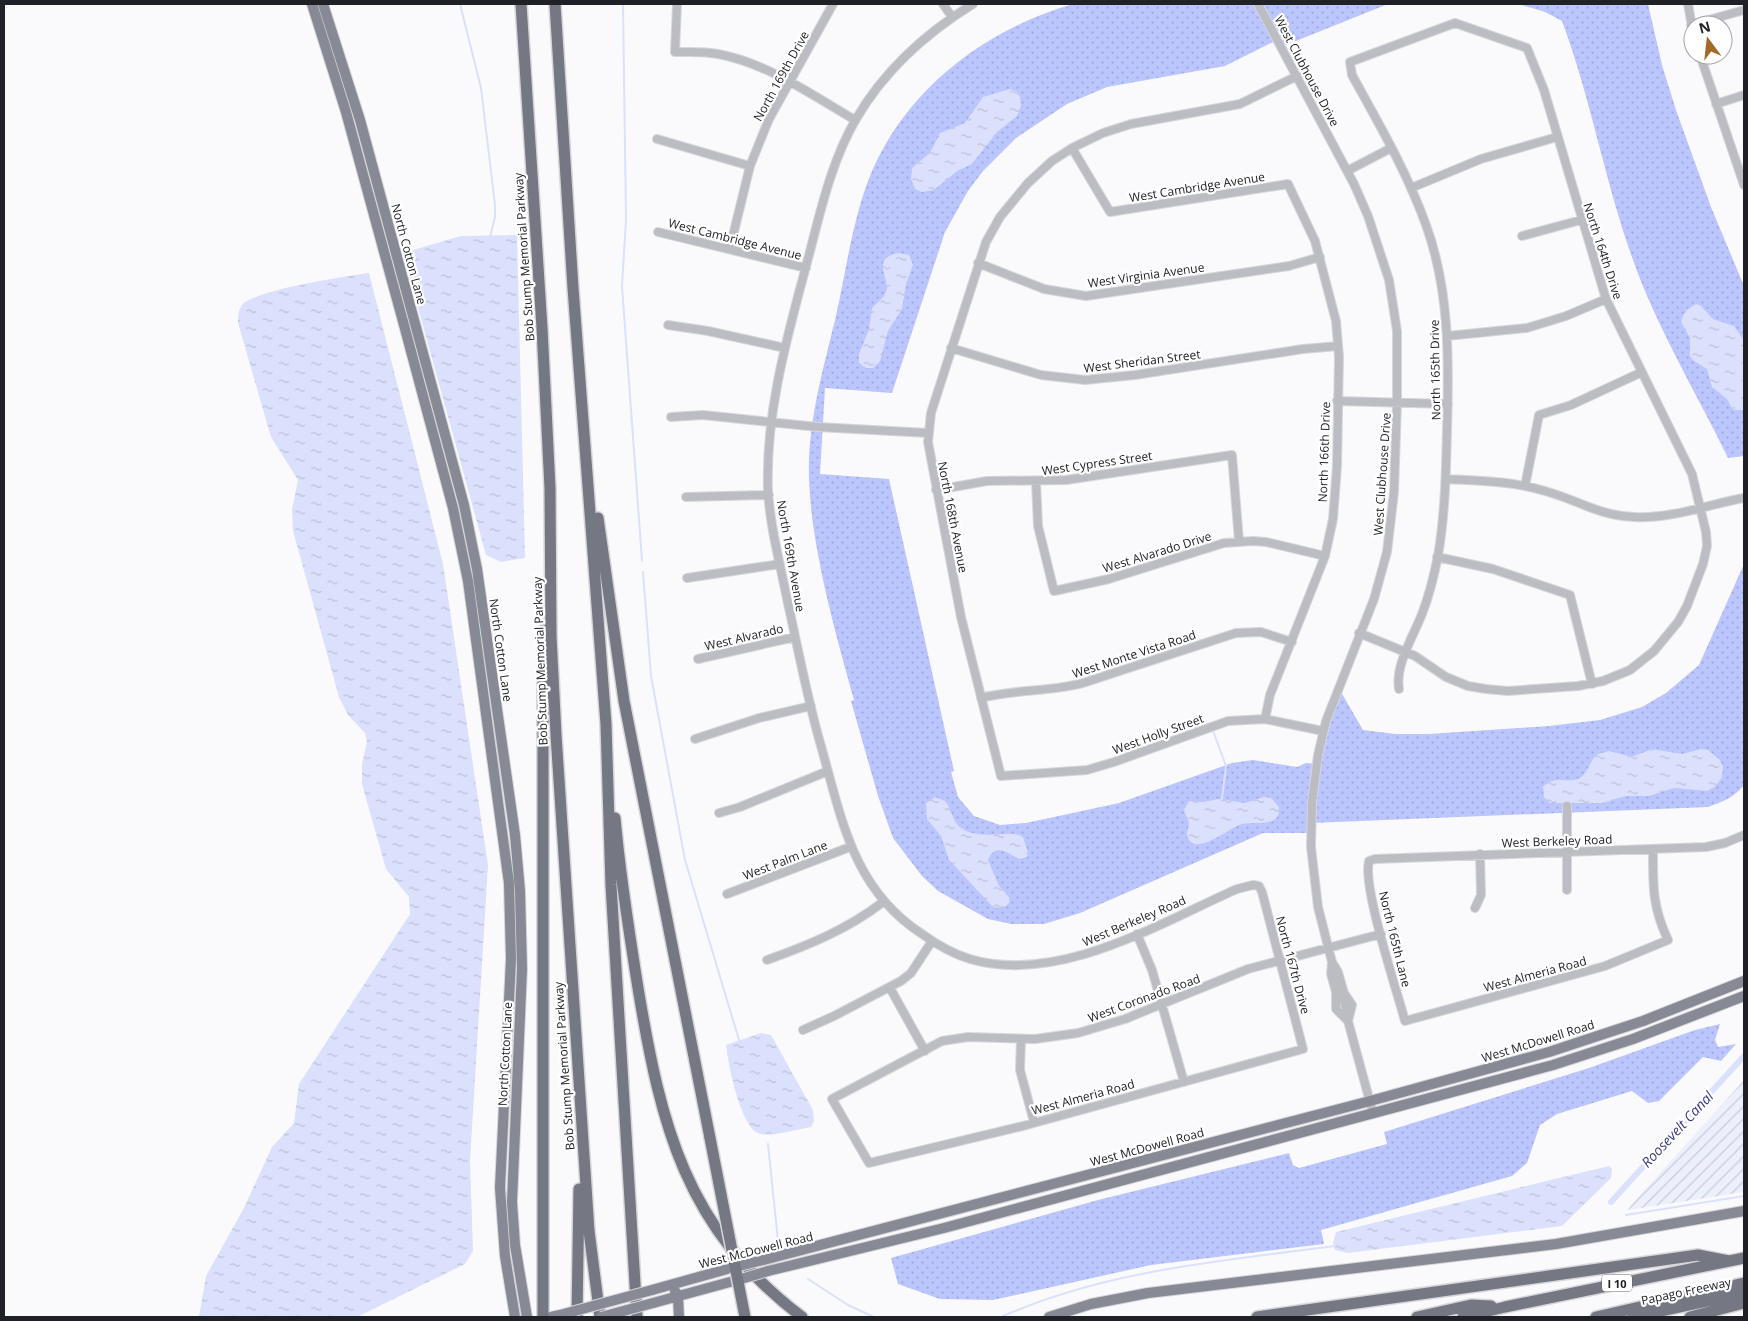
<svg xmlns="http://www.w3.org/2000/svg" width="1748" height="1321" font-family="'Open Sans',sans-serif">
  <defs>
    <pattern id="industrial-furrows" width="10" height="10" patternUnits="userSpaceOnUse" patternTransform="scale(1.25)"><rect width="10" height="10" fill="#eceffc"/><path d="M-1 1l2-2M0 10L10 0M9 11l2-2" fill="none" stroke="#cacdd8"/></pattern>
    <pattern id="grass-dots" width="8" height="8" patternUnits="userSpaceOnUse" patternTransform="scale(1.25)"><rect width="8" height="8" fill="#bbc5fe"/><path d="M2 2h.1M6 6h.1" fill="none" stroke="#a0a9da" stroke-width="1.8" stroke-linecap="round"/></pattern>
    <pattern id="water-ripples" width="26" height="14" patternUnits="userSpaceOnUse" patternTransform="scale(1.25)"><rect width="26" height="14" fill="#dbe0fc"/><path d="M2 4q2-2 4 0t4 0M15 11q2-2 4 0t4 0" fill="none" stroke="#bcc0d8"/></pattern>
  </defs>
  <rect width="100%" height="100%" fill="#fafafd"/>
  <!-- industrial -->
  <path fill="url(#industrial-furrows)" d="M1744,1080V1192L1628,1210L1631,1205Z"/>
  <!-- grass -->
  <path fill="url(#grass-dots)" d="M1073,4H1388L1286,45L1273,42L1225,66L1107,87L1067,104L1016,138L983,171L968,191L945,232L892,393L825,388L820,474L889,479L954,771L951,772L958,797L974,816L1000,825L1026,823L1119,803L1232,763L1253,760L1297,767L1306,763L1316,764L1323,731L1341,692L1363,730L1395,734H1429L1549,726L1600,720L1642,707L1666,693L1699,665L1744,564V785C1735,797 1722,802 1708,807L1311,823L1310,833H1263L1080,913L1044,924H1011L988,919L938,891L922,876L893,838L878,796L851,701L854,700C835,631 812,551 809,480C807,424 823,370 836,316C846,271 852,224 868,181C902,92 983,30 1073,4Z
    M1518,4H1648L1662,65L1676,110L1711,207L1744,286V456L1728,458C1697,394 1656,326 1633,260C1605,182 1591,99 1562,21L1545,12Z
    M1720,1024L1715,1040L1718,1047L1736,1044L1721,1061L1703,1057L1659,1101L1648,1103L1632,1091L1557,1114L1540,1125L1527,1163L1512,1176L1321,1230L1324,1244L1151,1265L993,1300L940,1299L898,1284L891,1258L1098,1200L1289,1153L1293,1165L1299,1168L1387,1144L1384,1132L1589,1068L1695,1030Z"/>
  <!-- water -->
  <path fill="url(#water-ripples)" d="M1010,89L1016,91L1020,97L1021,106L1017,116L997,132L972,164L957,171L934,190L922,192L915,189L911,179L912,168L930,153L940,133L965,123L983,97Z
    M517,235L525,558L501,562L486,555L403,253L461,236Z
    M899,253L909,255L913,265L906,284L902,309L888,331L880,361L873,368H866L859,363V354L869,329L872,308L884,296L887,289C887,274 872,258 899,253Z
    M369,273L443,564L488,865L470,1161L473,1251L465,1264L357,1317H199L206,1276L244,1208L272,1147L294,1123L299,1084L410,914L409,897L386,869L362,784V764L367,742L365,733L348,715L339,697L293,531L292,509L298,480L271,437L238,323C238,316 238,311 242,305C254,290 347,276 369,273Z
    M1696,304L1701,306L1713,319L1734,326L1743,339L1744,410H1733L1727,399L1712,387L1707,369L1694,361L1690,356V338L1681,322L1685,311Z
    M1652,749L1682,754L1701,749L1708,750L1720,760L1723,767L1722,777L1716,786L1707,791L1674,788L1649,796H1626L1602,803H1550L1544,797L1543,787C1553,775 1566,783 1578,779C1589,774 1589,760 1598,754L1609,751L1632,757Z
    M935,797L945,801C952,809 952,822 961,828C981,842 1013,828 1023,837L1028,853L1027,857L1019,859C1008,853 995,842 988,860L999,886L1009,897V903C1004,909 998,909 992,906L949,860L941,836L927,819L926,803Z
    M1264,797L1271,798L1279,807C1281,829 1255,821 1242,824C1229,827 1195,859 1187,836C1186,832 1189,829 1189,824C1189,819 1185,815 1184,810L1189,801L1203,802L1219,799L1245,803Z
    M761,1033L771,1035L813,1110L814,1121L811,1127C799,1129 768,1138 758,1133C740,1125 728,1063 726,1045Z
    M1609,1166L1612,1169L1611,1178L1562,1226L1348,1253L1335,1250L1333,1243L1336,1232Z"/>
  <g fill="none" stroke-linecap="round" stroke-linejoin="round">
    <!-- stream -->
    <path stroke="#dbe0fc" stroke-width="2" d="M460,4L481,88L495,205V217L490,237
      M623,4L626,220L622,286L642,561
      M643,572L651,676L685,860L739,1040
      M1212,728L1226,766L1222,799
      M768,1144L778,1241
      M1626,1215L1744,1196
      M808,1279L848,1305L874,1317
      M1001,1317C1106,1270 1222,1261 1335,1246"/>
    <!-- canal -->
    <path stroke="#dbe0fc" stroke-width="6" d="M1611,1202L1744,1056"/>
    <defs>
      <path id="minor" d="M677,4L675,52C689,52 704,51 718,54C767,63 812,95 855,120
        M943,4L952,17
        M973,4C926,33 884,71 856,119C832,160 821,209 809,255C789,331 765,410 768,491C770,527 780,563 787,599C798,648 807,698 821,746C842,820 853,889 922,934C936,944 953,954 970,959C1058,985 1158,924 1237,889L1253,885L1259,886L1262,892L1303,1049L1023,1126L869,1163L832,1099L942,1041L968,1037L1035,1039L1078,1033L1125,1019L1248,969L1381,934
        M1258,4L1354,184L1368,216L1389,280L1397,331V402L1394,492L1387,552L1374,599L1326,721L1318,755L1312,803L1311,847L1318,907L1332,962L1338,972L1344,993L1352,1005L1348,1021L1373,1113
        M1688,4L1693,32
        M1691,25L1744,10
        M1700,55L1744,185
        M1297,76L1240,104L1131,124L1103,133L1072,148L1052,161L1028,183L1000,217L986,242L931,413L928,442L961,617L1001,776L1087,770L1114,762L1228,721L1265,719L1323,731
        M1716,104L1744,95
        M657,139L750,166
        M1072,148L1110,212L1288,184L1315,241L1336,321L1339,357L1337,466L1333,519L1325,556L1270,695L1265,719
        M1347,171L1391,148
        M1411,188L1481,159L1557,137
        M658,232L806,268
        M1522,236L1581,220
        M730,248L750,166L769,119L833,4
        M978,263L1044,289L1086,296L1289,266L1320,257
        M668,325L708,331L785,348
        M1447,336L1527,328L1566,316L1606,299
        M951,348L1041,375L1085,380L1135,375L1303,349L1338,346
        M1337,401L1448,404
        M671,417L703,415L818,427L928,433
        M1446,479C1480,481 1512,481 1545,491C1578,500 1599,516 1635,517C1672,519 1709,504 1744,498
        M1036,482L1038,526L1054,591L1109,579L1224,543L1253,541L1266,542L1325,556
        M1525,486L1539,415L1571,405L1642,372
        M936,490L987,481L1066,480L1232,455L1239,541
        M686,497L769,495
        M1437,557L1493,569L1570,595L1592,684
        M687,578L780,564
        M1359,633L1415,656L1446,677L1468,686L1486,689L1508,691L1578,686L1603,681L1630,670L1654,651L1678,622L1687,606L1703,564L1707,546L1706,532L1692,474L1606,299L1544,90L1527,48L1455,23L1350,62L1352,75C1379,124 1407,172 1426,225C1450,291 1449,362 1447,431C1446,473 1445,514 1438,556C1434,576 1429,596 1422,614C1413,637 1395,665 1399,689
        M698,659L795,637
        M981,698C1015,689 1050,692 1083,683L1236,633L1261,632L1292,642
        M695,739L759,718L811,706
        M1567,806V890
        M719,813L740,807L828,771
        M1653,849C1653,886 1652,906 1668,940L1605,966L1405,1021C1397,991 1362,886 1369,861L1375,859L1706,847L1725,843L1744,835
        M727,894L850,847
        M1475,908L1481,895L1480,854
        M1137,934L1152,970L1184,1082
        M767,960C809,945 848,929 883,902
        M1332,962L1331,974L1336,992V1009L1348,1021
        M890,988L925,1051
        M1341,994L1344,993L1343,999L1349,1017
        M803,1030L834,1016L901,981L911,973L932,941
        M1021,1039L1020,1070L1034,1122"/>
      <path id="major" d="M312,4L346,112L404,325L453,508L468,581L509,883L511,959L500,1188L505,1256L515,1317
        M323,4L360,120L464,505L477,569L515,835L520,891L522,969L512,1202L515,1245L527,1317
        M759,1261L1370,1101L1549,1052L1643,1021L1744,981
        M768,1271L944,1228L1553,1065L1633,1039L1744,996
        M652,1290L731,1268
        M675,1291L678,1297L679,1317
        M653,1303L741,1279
        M551,1317L560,1315
        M1049,1317L1091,1304L1148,1293L1556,1244L1744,1211"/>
      <path id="highway" d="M521,4L542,328L550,488L551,636L556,735L589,1231L600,1317
        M555,4L573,288L606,724L611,885L637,1317
        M598,518L624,701L710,1138
        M615,818C620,875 629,932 638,988C661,1126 685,1228 802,1317
        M543,1317V630
        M577,1317L579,1189
        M1257,1317L1698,1255L1729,1261
        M1417,1317L1471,1305L1491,1306
        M1463,1317L1505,1307L1744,1258
        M1596,1317L1744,1283
        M1633,1317L1744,1293
        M1690,1317L1744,1303"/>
    </defs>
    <!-- minor casing -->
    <use href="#minor" stroke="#d7d7db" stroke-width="10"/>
    <!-- major casing -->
    <use href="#major" stroke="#d7d7db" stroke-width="12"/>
    <!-- highway casing -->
    <use href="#highway" stroke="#d7d7db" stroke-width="14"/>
    <!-- minor -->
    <use href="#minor" stroke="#bcbdc3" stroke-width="8"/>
    <!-- major -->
    <use href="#major" stroke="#878a94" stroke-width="10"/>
    <!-- highway -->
    <use href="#highway" stroke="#757783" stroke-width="11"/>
    <defs>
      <path id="major-bridge" d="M731,1268L759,1261
        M741,1279L768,1271
        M560,1315L652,1290
        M601,1317L653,1303"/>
      <path id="highway-bridge" d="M710,1138L745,1317"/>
    </defs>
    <!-- major-bridge casing -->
    <use href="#major-bridge" stroke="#d7d7db" stroke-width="12" stroke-linecap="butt"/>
    <!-- highway-bridge casing -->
    <use href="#highway-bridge" stroke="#d7d7db" stroke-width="14" stroke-linecap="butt"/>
    <!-- major-bridge -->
    <use href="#major-bridge" stroke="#878a94" stroke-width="10"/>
    <!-- highway-bridge -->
    <use href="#highway-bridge" stroke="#757783" stroke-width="11"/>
  </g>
  <g text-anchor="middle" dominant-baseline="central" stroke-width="4.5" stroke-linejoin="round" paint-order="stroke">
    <!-- shield labels -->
    <rect fill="#fff" stroke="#636467" stroke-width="1" x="1602" y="1274.5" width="30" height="17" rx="4"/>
    <g font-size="11" font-weight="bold" fill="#202126">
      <text x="1617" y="1283">I 10</text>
    </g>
    <!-- street labels -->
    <g font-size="12" fill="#202126" stroke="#fff">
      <text transform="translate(1307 71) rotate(62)">West Clubhouse Drive</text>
      <text transform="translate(781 76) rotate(-61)">North 169th Drive</text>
      <text transform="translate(1197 187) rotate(-9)">West Cambridge Avenue</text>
      <text transform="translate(735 239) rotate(14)">West Cambridge Avenue</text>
      <text transform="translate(1603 251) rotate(72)">North 164th Drive</text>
      <text transform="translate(409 254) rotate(75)">North Cotton Lane</text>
      <text transform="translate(524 257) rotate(-94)">Bob Stump Memorial Parkway</text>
      <text transform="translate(1146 275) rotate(-8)">West Virginia Avenue</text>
      <text transform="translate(1142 361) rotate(-7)">West Sheridan Street</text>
      <text transform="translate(1435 370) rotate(-91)">North 165th Drive</text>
      <text transform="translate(1324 452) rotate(-88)">North 166th Drive</text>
      <text transform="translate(1097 463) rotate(-8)">West Cypress Street</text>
      <text transform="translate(1382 474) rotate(-86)">West Clubhouse Drive</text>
      <text transform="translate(953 517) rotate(79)">North 168th Avenue</text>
      <text transform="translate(1157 552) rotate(-17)">West Alvarado Drive</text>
      <text transform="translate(791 556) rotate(80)">North 169th Avenue</text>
      <text transform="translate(744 637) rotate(-13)">West Alvarado</text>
      <text transform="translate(501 650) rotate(82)">North Cotton Lane</text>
      <text transform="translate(1134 654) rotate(-18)">West Monte Vista Road</text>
      <text transform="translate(540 661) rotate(-92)">Bob Stump Memorial Parkway</text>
      <text transform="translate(1158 734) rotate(-20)">West Holly Street</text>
      <text transform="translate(1557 841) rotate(-2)">West Berkeley Road</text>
      <text transform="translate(785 860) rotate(-21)">West Palm Lane</text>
      <text transform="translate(1134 921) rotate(-23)">West Berkeley Road</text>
      <text transform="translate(1395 939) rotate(76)">North 165th Lane</text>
      <text transform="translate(1293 965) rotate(75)">North 167th Drive</text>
      <text transform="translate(1535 974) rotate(-15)">West Almeria Road</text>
      <text transform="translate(1144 998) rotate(-20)">West Coronado Road</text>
      <text transform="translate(1538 1041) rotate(-17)">West McDowell Road</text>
      <text transform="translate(505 1054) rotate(-87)">North Cotton Lane</text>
      <text transform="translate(564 1066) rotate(-94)">Bob Stump Memorial Parkway</text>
      <text transform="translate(1083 1097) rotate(-15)">West Almeria Road</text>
      <text transform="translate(1147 1147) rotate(-15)">West McDowell Road</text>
      <text transform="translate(756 1250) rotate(-14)">West McDowell Road</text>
      <text transform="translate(1686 1291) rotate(-12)">Papago Freeway</text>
    </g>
    <!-- water labels -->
    <g font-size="14" font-style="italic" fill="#373b87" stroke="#fff">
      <text transform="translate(1677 1129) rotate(-47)">Roosevelt Canal</text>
    </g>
  </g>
  <!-- border -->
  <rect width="1748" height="1321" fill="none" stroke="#202126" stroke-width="10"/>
  <!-- north arrow -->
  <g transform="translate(1708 40) rotate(345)"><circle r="24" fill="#ffffff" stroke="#a6a6a8"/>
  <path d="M0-4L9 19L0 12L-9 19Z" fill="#a16926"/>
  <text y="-8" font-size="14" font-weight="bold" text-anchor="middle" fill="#202126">N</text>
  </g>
</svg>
